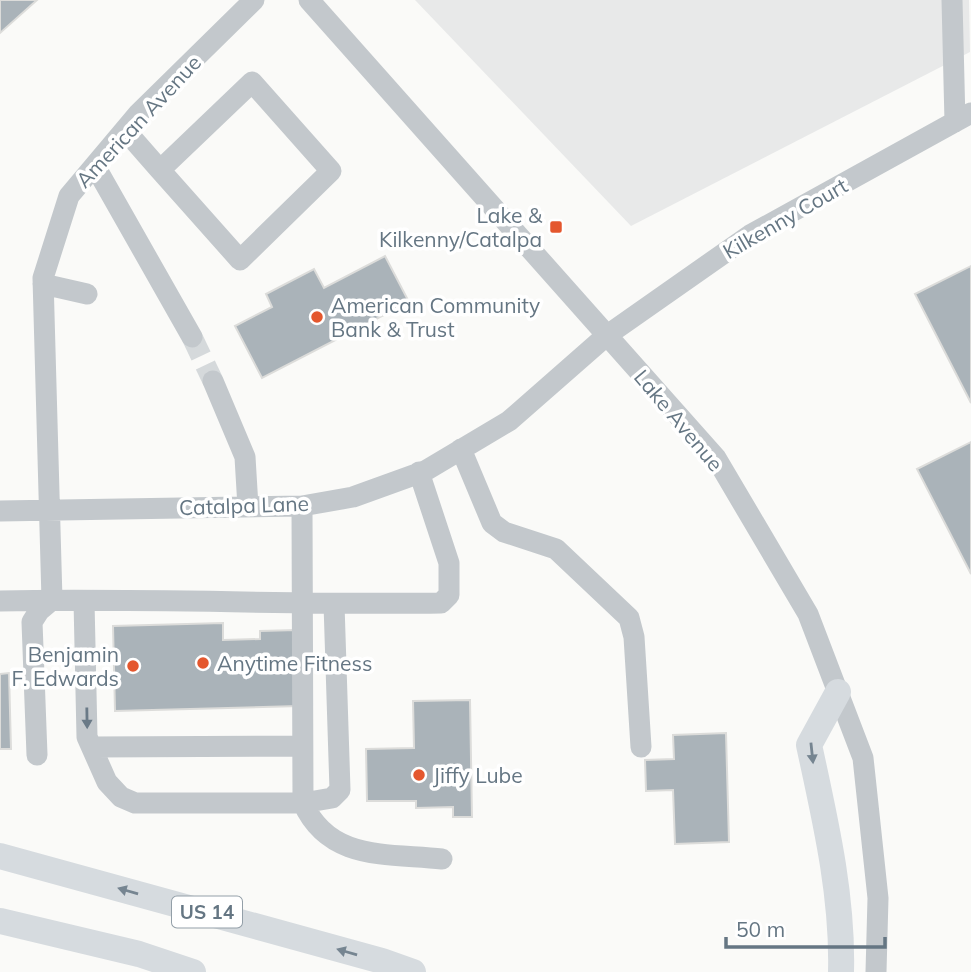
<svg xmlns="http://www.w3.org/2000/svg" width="971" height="972" font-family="Mulish,sans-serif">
  <rect width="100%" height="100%" fill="#fafaf8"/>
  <!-- built -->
  <path fill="#e8e9e9" d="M415,0H969L970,52L631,226Z"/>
  <!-- building -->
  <path fill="#aab3b9" stroke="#dcdcda" stroke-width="2" d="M0,0H37L0,33Z
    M385,256L409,302L262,378L235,326L272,307L266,294L314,269L324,288Z
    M971,266V403L915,294Z
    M971,442V574L917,469Z
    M223,623V640L260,639V631L297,630L299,706L115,711L113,626Z
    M9,673L11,749H0V674Z
    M470,700L472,817H453V807L416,808V801H367L366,749L414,748L413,701Z
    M726,733L729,842L675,844L673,790L646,791L645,760L674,759L673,735Z"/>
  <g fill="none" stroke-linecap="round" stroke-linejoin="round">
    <!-- minor-tunnel -->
    <path stroke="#d5d9db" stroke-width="21" stroke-dasharray="21 10" stroke-linecap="butt" d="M192,337L213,381"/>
    <!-- minor -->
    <path stroke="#c3c8cc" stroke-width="21" d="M309,0L716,458L808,614L863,758L878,898L876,972
      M952,0L955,122
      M125,130L160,170L252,82L331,171L240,260L160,170
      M95,166L192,337
      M43,284L87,294
      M213,381L245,457L248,507
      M461,449L492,523L504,532L556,549L629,618L634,637L641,747
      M0,511L302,506L353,497L425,471L509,421L606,336L750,235L971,113
      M0,601C147,598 294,605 441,603L449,595V563L419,472
      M84,601L87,737L107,782L121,797L135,803H303L302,506
      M334,604L340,790L332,798L303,803C329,861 386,853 442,859
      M93,747L302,746
      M37,755L32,622L39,611L52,600L43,278L69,196L138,114L254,0"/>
    <!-- major -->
    <path stroke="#d6dbdf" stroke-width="26" d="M838,692L809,745C825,819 843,895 841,972
      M0,856L382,961L413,972
      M0,921L139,954L193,972"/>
  </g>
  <!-- one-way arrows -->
  <defs><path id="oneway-solid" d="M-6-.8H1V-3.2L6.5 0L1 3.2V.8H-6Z" transform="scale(1.75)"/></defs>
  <use fill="#6a7a87" href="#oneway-solid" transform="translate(87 718) rotate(89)"/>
  <g fill="#768591">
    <use href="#oneway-solid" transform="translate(812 753) rotate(84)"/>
    <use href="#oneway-solid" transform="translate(128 891) rotate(-164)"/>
    <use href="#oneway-solid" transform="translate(347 952) rotate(-164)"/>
  </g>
  <!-- markers -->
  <g fill="#e4572e" stroke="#fff" stroke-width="2.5">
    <rect x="549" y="220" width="14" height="14" rx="3.5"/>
    <circle cx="317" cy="317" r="7"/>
    <circle cx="203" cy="663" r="7"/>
    <circle cx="133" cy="666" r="7"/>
    <circle cx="419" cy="775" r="7"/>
  </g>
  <g text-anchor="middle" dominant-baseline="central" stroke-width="7" stroke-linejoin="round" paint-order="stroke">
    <!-- shield labels -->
    <rect fill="#fff" stroke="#939fa8" stroke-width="2" x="172" y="896.5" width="70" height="31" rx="5"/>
    <g font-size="19" font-weight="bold" fill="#657683">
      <text x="207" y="912">US 14</text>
    </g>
    <!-- street labels -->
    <g font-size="21" fill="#657683" stroke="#fff">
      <text transform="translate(138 121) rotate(-47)">American Avenue</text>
      <text transform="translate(785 218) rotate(-30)">Kilkenny Court</text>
      <text transform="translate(679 420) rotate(50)">Lake Avenue</text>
      <text transform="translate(244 505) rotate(-2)">Catalpa Lane</text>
    </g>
    <!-- poi labels -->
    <g font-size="21" fill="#657683" stroke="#fff" text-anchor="start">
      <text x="542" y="215" text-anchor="end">Lake &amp;<tspan x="542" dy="24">Kilkenny/Catalpa</tspan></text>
      <text x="331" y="305">American Community<tspan x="331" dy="24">Bank &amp; Trust</tspan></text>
      <text x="119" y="654" text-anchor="end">Benjamin<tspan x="119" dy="24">F. Edwards</tspan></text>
      <text x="217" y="663">Anytime Fitness</text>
      <text x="433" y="775">Jiffy Lube</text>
    </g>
  </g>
  <!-- scale -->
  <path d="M726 937v10h159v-10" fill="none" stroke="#657683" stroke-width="3.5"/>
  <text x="736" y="937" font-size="21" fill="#657683" stroke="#ffffff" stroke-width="5" paint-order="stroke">50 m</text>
</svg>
